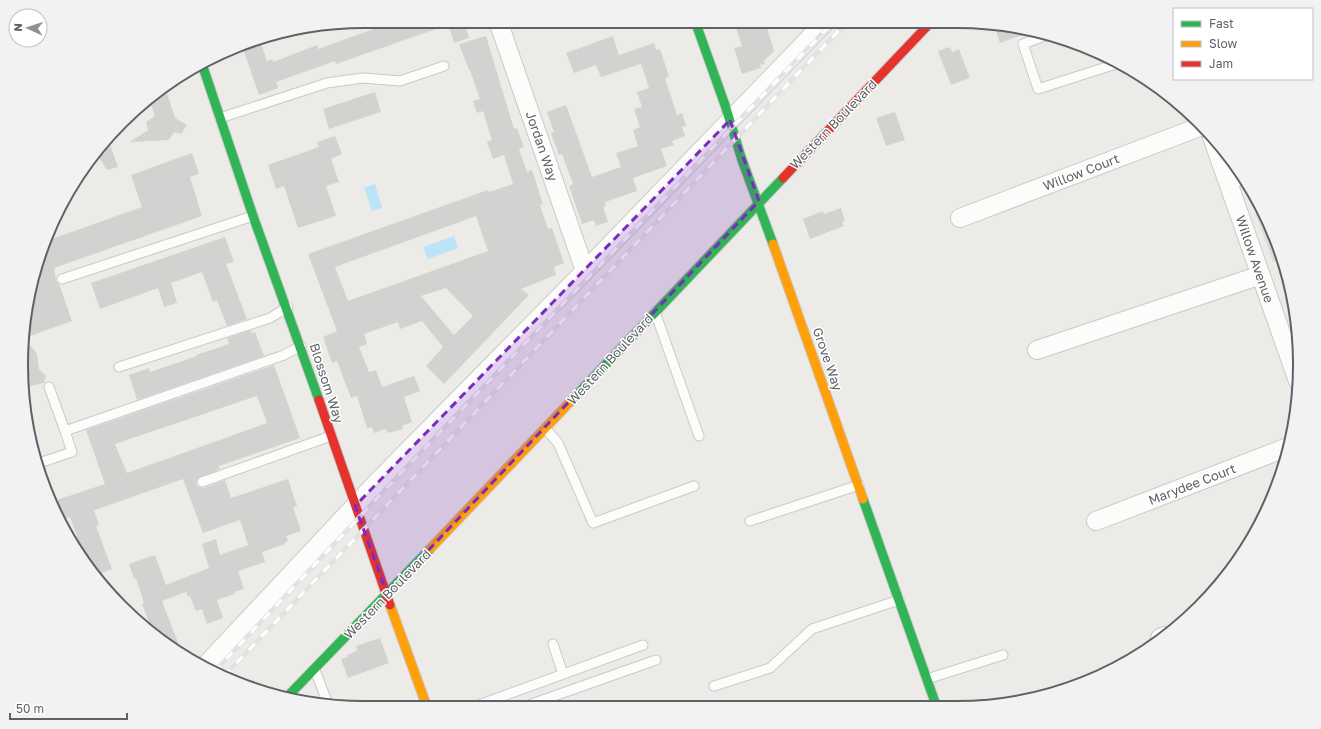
<svg xmlns="http://www.w3.org/2000/svg" width="1321" height="729" font-family="'Golos Text',sans-serif">
  <rect width="100%" height="100%" fill="#edebe7"/>
  <!-- education -->
  <path fill="#e0ddd7" d="M1243,178L1265,213L1282,258L1273,262Z"/>
  <!-- water -->
  <path fill="#bbe4f8" d="M375,184L382,208L372,211L364,188Z
    M454,236L458,248L428,259L423,247Z"/>
  <!-- building -->
  <path fill="#d3d2d0" fill-rule="evenodd" d="M396,21H452L453,23L336,64L335,61L276,82L278,88L259,95L242,46L259,38L267,61L272,59L273,62L317,45L318,49Z
    M464,21L469,38L454,43L449,26Z
    M739,21H765L774,51L764,61L765,64L760,65L761,68L742,74L734,48L742,46L736,28L741,26Z
    M994,25L1007,27L1031,32L1000,43Z
    M486,36L514,129L517,128L524,147L519,149L527,172L532,170L543,204L540,205L548,229L552,228L564,263L554,267L556,275L521,289L529,295L444,384L426,366L443,347L422,321L400,329L398,322L364,334L367,344L359,347L369,372L376,370L382,387L414,376L420,391L404,397L412,422L402,426L403,429L388,433L386,429L374,433L372,427L367,428L357,396L351,398L337,361L332,363L323,337L337,331L308,254L488,190L489,192L513,184L504,155L493,159L487,142L492,140L483,111L477,113L473,101L480,99L470,70H469L459,44ZM476,216L488,251L348,301L335,267ZM446,288L473,316L454,335L421,296Z
    M613,36L619,55L654,43L656,50L660,49L669,76L665,78L677,115L682,113L686,126L682,127L685,136L672,141L674,145L661,149L667,166L633,178L637,191L605,202L606,206L603,207L608,222L596,226L594,220L582,224L569,186L573,184L562,154L559,155L551,133L554,132L547,112L566,105L592,177L621,167L616,153L638,146L633,130L640,127L634,109L642,107L637,92L649,88L641,64L601,77L596,65L574,73L566,53Z
    M950,47L952,52L959,49L970,78L951,85L938,51Z
    M165,87L175,118L187,125L181,134L174,132L169,140L130,142L148,130L146,122L155,116L149,99L156,92Z
    M375,92L381,112L329,129L323,109Z
    M895,112L905,140L886,146L876,118Z
    M335,136L342,154L331,159L339,182L326,186L336,216L298,228L284,186L276,189L268,165L319,147L317,142Z
    M109,142L118,167L107,170L97,154Z
    M192,153L199,174L190,177L202,216L54,268L56,281L59,284L72,321L27,337L33,275L49,240L142,207L131,175Z
    M841,208L845,221L842,222L844,226L810,239L803,219L823,211L824,214Z
    M225,237L234,262L226,264L247,319L227,326L217,300L213,302L202,272L171,283L177,303L164,307L158,288L100,309L91,283Z
    M251,330L252,333L255,332L264,356L137,400L129,375L149,368L150,372L197,356L196,355L229,344L227,338Z
    M26,340L37,354L39,369L46,376L44,383L22,388Z
    M274,365L300,438L219,466L220,469L198,478L196,484L198,487L204,488L225,480L231,498L288,479L297,506L293,507L301,531L286,536L288,541L284,543L285,544L262,552L265,562L238,571L244,589L234,592L235,594L217,600L223,618L207,624L202,609L196,611L190,596L188,597L186,592L162,601L182,653L151,628L142,604L144,603L136,578L134,579L129,564L155,555L166,585L209,568L202,544L216,539L220,555L248,545L240,520L203,533L183,479L98,509L94,510L99,525L96,526L112,569L96,575L84,556L70,517L62,520L51,502L105,484L86,430ZM257,396L267,423L127,473L115,444Z
    M380,638L389,663L348,678L341,659L348,657L347,655L357,651L356,646Z"/>
  <g fill="none" stroke-linecap="round" stroke-linejoin="round">
    <defs>
      <path id="lane" d="M1047,35L1023,44L1038,89L1119,63
        M220,118L327,83L363,78L400,81L444,66
        M1229,186L1242,180L1243,177
        M62,279L253,216
        M655,312L699,436
        M119,367L270,318L288,307
        M49,387L65,431L284,355L301,346
        M545,428L558,443L593,523L694,486
        M39,463L72,452L65,431
        M202,482L331,436
        M750,521L859,485
        M553,644L563,674
        M315,670L328,704
        M927,679L1003,655
        M714,686L770,668L812,629L899,600
        M473,707L643,645
        M523,707L656,660"/>
      <path id="street" d="M498,21L585,271
        M1212,137L1298,381
        M960,218L1202,126
        M1037,350L1261,275
        M1096,521L1288,447
        M1160,638L1164,636
        M204,667L381,478L585,271L825,22"/>
      <path id="fast" d="M695,21L725,105L742,160L773,244
        M203,67L253,216L319,400
        M571,401L783,178
        M863,499L936,705
        M288,696L430,549"/>
      <path id="slow" d="M773,244L863,499
        M430,549L571,401
        M390,605L427,707"/>
      <path id="jam" d="M783,178L931,22
        M319,400L390,605"/>
    </defs>
    <!-- lane casing -->
    <use href="#lane" stroke="#c9cac9" stroke-width="11"/>
    <!-- street casing -->
    <use href="#street" stroke="#c9cac9" stroke-width="20"/>
    <!-- fast casing -->
    <use href="#fast" stroke="#c9cac9" stroke-width="11"/>
    <!-- slow casing -->
    <use href="#slow" stroke="#c9cac9" stroke-width="11"/>
    <!-- jam casing -->
    <use href="#jam" stroke="#c9cac9" stroke-width="11"/>
    <!-- lane -->
    <use href="#lane" stroke="#fcfcfb" stroke-width="9"/>
    <!-- street -->
    <use href="#street" stroke="#fcfcfb" stroke-width="18"/>
    <!-- fast -->
    <use href="#fast" stroke="#30b455" stroke-width="9"/>
    <!-- slow -->
    <use href="#slow" stroke="#ff9f0a" stroke-width="9"/>
    <!-- jam -->
    <use href="#jam" stroke="#e5322d" stroke-width="9"/>
    <defs>
      <path id="rail" d="M214,672L398,476L833,22
        M224,676L847,22"/>
    </defs>
    <!-- rail casing -->
    <use href="#rail" stroke="#e3e2e3" stroke-width="4.5"/>
    <!-- rail -->
    <use href="#rail" stroke="#fff" stroke-width="3" stroke-dasharray="9" stroke-linecap="butt"/>
  </g>
  <!-- marked area -->
  <path fill="#7b2cbf" fill-opacity="0.2" stroke="#7b2cbf" stroke-width="3" stroke-dasharray="8 5" stroke-linejoin="round" d="M730,120L759,201L387,594L355,506Z"/>
  <g text-anchor="middle" dominant-baseline="central" stroke-width="3" stroke-linejoin="round" paint-order="stroke">
    <!-- street labels -->
    <g font-size="13" fill="#5d6266" stroke="#fff">
      <text transform="translate(833 124) rotate(-46)">Western Boulevard</text>
      <text transform="translate(542 146) rotate(71)">Jordan Way</text>
      <text transform="translate(1081 172) rotate(-21)">Willow Court</text>
      <text transform="translate(1255 259) rotate(71)">Willow Avenue</text>
      <text transform="translate(610 359) rotate(-47)">Western Boulevard</text>
      <text transform="translate(828 359) rotate(71)">Grove Way</text>
      <text transform="translate(327 383) rotate(72)">Blossom Way</text>
      <text transform="translate(1192 484) rotate(-21)">Marydee Court</text>
      <text transform="translate(387 594) rotate(-46)">Western Boulevard</text>
    </g>
  </g>
  <!-- crop -->
  <path d="M0 0H1321V729H0ZM364 28H957A336 336 0 0 1 1293 364V365A336 336 0 0 1 957 701H364A336 336 0 0 1 28 365V364A336 336 0 0 1 364 28Z" fill="#f2f2f3" fill-rule="evenodd"/>
  <path fill="none" stroke="#5d6266" stroke-width="2" d="M364 28H957A336 336 0 0 1 1293 364V365A336 336 0 0 1 957 701H364A336 336 0 0 1 28 365V364A336 336 0 0 1 364 28Z"/>
  <!-- legend -->
  <rect x="1173" y="8" width="140" height="72" fill="#ffffff" stroke="#bec0c2"/>
  <rect x="1181" y="21" width="20" height="6" fill="#30b455" stroke="#bec0c2"/>
  <text x="1209" y="28" font-size="12" fill="#5d6266">Fast</text>
  <rect x="1181" y="41" width="20" height="6" fill="#ff9f0a" stroke="#bec0c2"/>
  <text x="1209" y="48" font-size="12" fill="#5d6266">Slow</text>
  <rect x="1181" y="61" width="20" height="6" fill="#e5322d" stroke="#bec0c2"/>
  <text x="1209" y="68" font-size="12" fill="#5d6266">Jam</text>
  <!-- north arrow -->
  <g transform="translate(28 28) rotate(273)"><circle r="19" fill="#ffffff" stroke="#bec0c2"/>
  <path d="M0-3L7 15L0 10L-7 15Z" fill="#8f9293"/>
  <text y="-6" font-size="11" font-weight="bold" text-anchor="middle" fill="#5d6266">N</text>
  </g>
  <!-- scale -->
  <path d="M10 713v6h117v-6" fill="none" stroke="#5d6266" stroke-width="2"/>
  <text x="16" y="713" font-size="12" fill="#5d6266" stroke="#ffffff" stroke-width="3" paint-order="stroke">50 m</text>
</svg>
